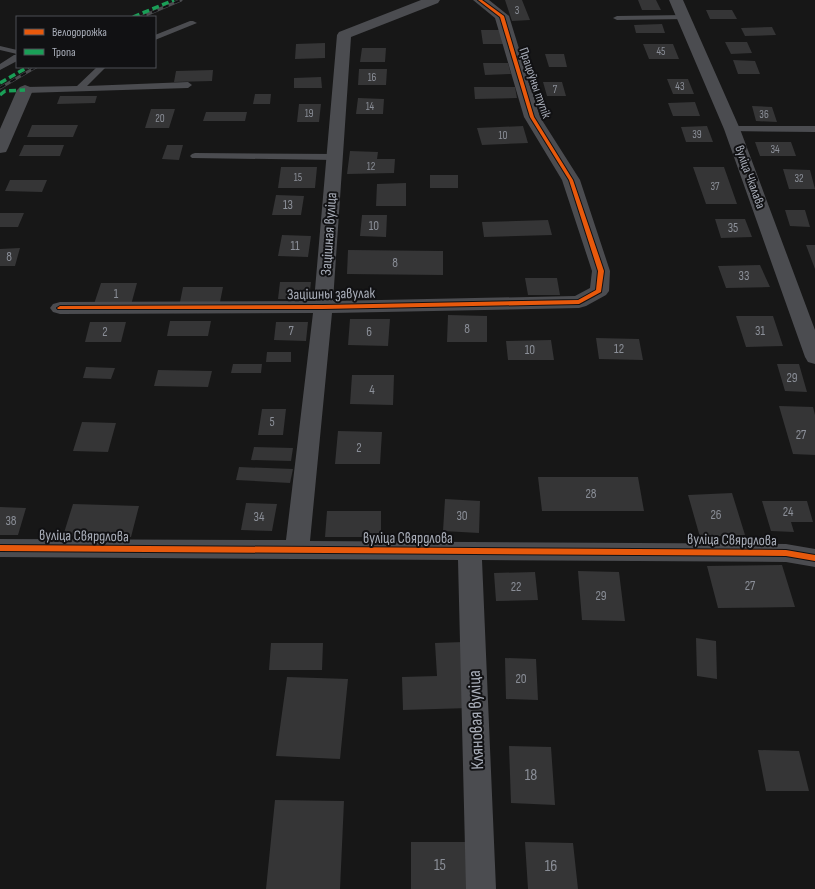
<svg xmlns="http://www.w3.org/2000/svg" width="815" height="889" font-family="'Sofia Sans Condensed',sans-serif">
  <rect width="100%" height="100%" fill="#171717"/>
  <!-- building -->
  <path fill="#353536" d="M505,0H522L530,20L512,21Z
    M638,0H656L661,10H642Z
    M706,10H732L737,19H710Z
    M662,24L665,33H636L634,25Z
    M772,27L776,35L745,36L741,28Z
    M481,30H502L503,44H483Z
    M725,42H747L752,53L731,54Z
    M325,43V58L295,59L296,44Z
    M643,44H673L679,59H649Z
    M362,48H386L385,62H360Z
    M545,54H564L567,67H549Z
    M733,60L755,61L760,74H738Z
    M483,63H508L511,74L485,75Z
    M359,69H387L386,85H358Z
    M213,70L212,81L174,82L176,71Z
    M321,77L322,88H294V78Z
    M667,79H688L694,94H673Z
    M543,82H562L566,96H547Z
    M474,87H515L517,98L475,99Z
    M255,94H271L270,104H253Z
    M60,96H97L95,103L57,104Z
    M358,98L384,99L383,114H356Z
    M695,102L700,116H673L668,103Z
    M299,104H321L319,122H297Z
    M752,106L772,107L777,122L756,121Z
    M151,109H175L169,128H145Z
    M206,112H247L245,121H203Z
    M32,125H78L73,137H27Z
    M523,126L528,143L482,145L477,128Z
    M707,126L713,142H686L681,127Z
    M755,142H791L796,156H760Z
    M24,145H64L60,156H19Z
    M167,145H183L179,160L162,159Z
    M350,151L378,152L377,159H395L394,173L347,174Z
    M281,167H317L315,188H278Z
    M693,167H724L737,204H706Z
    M783,169L810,170L815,189H789Z
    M430,175H458V188H430Z
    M10,180H47L42,192L5,191Z
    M406,183V206H376L377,184Z
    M276,195L304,196L301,215H272Z
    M785,210H805L810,227L790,226Z
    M0,213H24L18,227H0Z
    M362,215H387L386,237L360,236Z
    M715,219H745L752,237L721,238Z
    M548,220L552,235L484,237L482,222Z
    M282,235L311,236L308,257L278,256Z
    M806,245H815V269Z
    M20,248L15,266H0V249Z
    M348,250L443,251V275L347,274Z
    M760,265L770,287L726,288L718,266Z
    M525,278H557L560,295H528Z
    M280,282H311L309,299H278Z
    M101,283H137L131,305L94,304Z
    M183,287H223L220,302H180Z
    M448,315L487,316V342H447Z
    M736,316H773L783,346L746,347Z
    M350,319H390L388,346L348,345Z
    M170,321H211L208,336H167Z
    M90,322H126L121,342H85Z
    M276,322H308L306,341L274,340Z
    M596,338L639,339L643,360L599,359Z
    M551,340L554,360H508L506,341Z
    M267,352H291V362H266Z
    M233,364H262L261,373H231Z
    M777,364H799L807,392L785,391Z
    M86,367L115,368L111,379L83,378Z
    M158,370L212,371L208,387L154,386Z
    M352,375H394L393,405L350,404Z
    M779,406L813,407L815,415V455L793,454Z
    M262,409H286L283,435H258Z
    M82,422L116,423L108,452L73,451Z
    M338,431L382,432L380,464H335Z
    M254,447L293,448L291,461L251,460Z
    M239,467L293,469L290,483L236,480Z
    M538,477H638L644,511H542Z
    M732,493L745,535L700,537L688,495Z
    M445,499L480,501L479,533L443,531Z
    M762,501H807L813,522H791L794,532L771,531Z
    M246,503L277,504L272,531L241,530Z
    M73,504L139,506L131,537L63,536Z
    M0,507L26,508L18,535H0Z
    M327,511H381V537H325Z
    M782,565L795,607L718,608L707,566Z
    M578,571L619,572L625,621L582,620Z
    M535,572L538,600L496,601L494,573Z
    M696,638L716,641L717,679L697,676Z
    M463,642L469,708L403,710L402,677L437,676L435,643Z
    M271,643H323L322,670H269Z
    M505,658L536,659L538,700L506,699Z
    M287,677L348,679L340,759L276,756Z
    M509,746L551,747L555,805L511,803Z
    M758,750L799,751L809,791H766Z
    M275,800L344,801L340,889H266Z
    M411,842H468L469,889H411Z
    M525,842L573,843L578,889H528Z"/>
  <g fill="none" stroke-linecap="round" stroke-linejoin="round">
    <!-- lane -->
    <path fill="#4b4c50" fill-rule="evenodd" d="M684,15H687V19L617,20L613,18L617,16Z
      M190,21H193L197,23L155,40V35Z
      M0,46L17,50V54L0,50Z
      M14,55H17V61L0,70V64Z
      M97,67H106L87,86L188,82L192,85L188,88L25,93L21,90L25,87L77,86Z
      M732,126H815V132L729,131L728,129L729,127Z
      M195,153L335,154L340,157L335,160L192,158L190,156L192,154Z"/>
    <!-- street -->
    <path fill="#4b4c50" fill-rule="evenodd" d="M421,0H440L438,3L351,37L333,301L575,296L590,288L592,271L562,180L524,117L495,18L473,0H489L509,16L540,117L580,180L610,271L609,291L606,295L586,306L579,308L332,313L310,541L786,544L815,549V567L786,562L482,560L496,889H466L458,560L0,557V539L286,540L313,313L60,314L53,312L50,308L53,304L60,302L314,301L337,35L339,32Z
      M669,0H683L740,129L815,330V364L808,362L805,357L724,129Z
      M25,85L30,87L33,90L8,148L6,152L0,153V129L17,90L20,87Z"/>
    <defs>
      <path id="rail" d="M141,17L181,0
        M0,88L36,67"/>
    </defs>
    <!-- rail casing -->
    <use href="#rail" stroke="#4b4c4f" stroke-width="3"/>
    <!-- rail -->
    <use href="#rail" stroke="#111113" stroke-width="2" stroke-dasharray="6" stroke-linecap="butt"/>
    <!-- quiet -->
    <path stroke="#1a9f57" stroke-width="3.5" stroke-dasharray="7 3.5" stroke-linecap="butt" d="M133,17L174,0
      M0,83L28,67
      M0,95L5,91L25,90"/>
    <defs>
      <path id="cycleway" d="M478,0H482L504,16L534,117L573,180L604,271L601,292L579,304L323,309H58L57,308L60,306L323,305L578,300L596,290L598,271L569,180L530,117L500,17Z
        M0,545L786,550L815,555V561L786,556L0,551Z"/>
    </defs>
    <!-- cycleway casing -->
    <use href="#cycleway" stroke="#111113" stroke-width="2"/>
    <!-- cycleway -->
    <use href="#cycleway" fill="#e8590c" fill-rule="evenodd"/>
  </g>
  <g text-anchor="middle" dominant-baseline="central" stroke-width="4" stroke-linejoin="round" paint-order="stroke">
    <!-- far-number labels -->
    <g font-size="11" fill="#8b8f98">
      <text x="517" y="10">3</text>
      <text x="661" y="51">45</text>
      <text x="372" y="77">16</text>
      <text x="680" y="86">43</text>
      <text x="555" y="89">7</text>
      <text x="370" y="106">14</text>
      <text x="309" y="113">19</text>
      <text x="764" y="114">36</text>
      <text x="160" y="118">20</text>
      <text x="697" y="134">39</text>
      <text x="503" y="135">10</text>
      <text x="775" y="149">34</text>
      <text x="371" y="166">12</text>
      <text x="298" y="177">15</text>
      <text x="799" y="178">32</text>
      <text x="715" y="186">37</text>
    </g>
    <!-- far-street labels -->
    <g font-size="13" fill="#a8adb8" stroke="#111113">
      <text transform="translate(535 83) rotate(71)">Працоўны тупік</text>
      <text transform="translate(750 177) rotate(70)">вуліца Чкалава</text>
    </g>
    <!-- number labels -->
    <g font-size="13" fill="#8b8f98">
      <text x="288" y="205">13</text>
      <text x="374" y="226">10</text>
      <text x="733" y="228">35</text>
      <text x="295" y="246">11</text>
      <text x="9" y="257">8</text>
      <text x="395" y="263">8</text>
      <text x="744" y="276">33</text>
      <text x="116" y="294">1</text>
      <text x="467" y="329">8</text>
      <text x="291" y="331">7</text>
      <text x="760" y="331">31</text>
      <text x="105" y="332">2</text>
      <text x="369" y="332">6</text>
      <text x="619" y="349">12</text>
      <text x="530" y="350">10</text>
      <text x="792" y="378">29</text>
      <text x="372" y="390">4</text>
      <text x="272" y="422">5</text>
      <text x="801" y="435">27</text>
      <text x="359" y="448">2</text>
      <text x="591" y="494">28</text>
      <text x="788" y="512">24</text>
      <text x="716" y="515">26</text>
      <text x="462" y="516">30</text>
      <text x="259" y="517">34</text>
      <text x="11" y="521">38</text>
      <text x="750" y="586">27</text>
      <text x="516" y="587">22</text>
      <text x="601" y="596">29</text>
      <text x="521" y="679">20</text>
    </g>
    <!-- street labels -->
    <g font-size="15" fill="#a8adb8" stroke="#111113">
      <text transform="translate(329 234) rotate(-86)">Зацішная вуліца</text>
      <text transform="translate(331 294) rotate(-1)">Зацішны завулак</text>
      <text transform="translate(84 536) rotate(1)">вуліца Свярдлова</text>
      <text x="408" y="538">вуліца Свярдлова</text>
      <text transform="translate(732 540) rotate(1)">вуліца Свярдлова</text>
    </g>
    <!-- near-number labels -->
    <g font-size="16" fill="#8b8f98">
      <text x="531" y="775">18</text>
      <text x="440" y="865">15</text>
      <text x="551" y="866">16</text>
    </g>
    <!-- near-street labels -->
    <g font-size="18" fill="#a8adb8" stroke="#111113">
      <text transform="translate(476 720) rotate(-92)">Кляновая вуліца</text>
    </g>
  </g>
  <!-- legend -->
  <rect x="16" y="16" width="140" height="52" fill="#111113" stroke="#4d4f55"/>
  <rect x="24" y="29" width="20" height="6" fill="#e8590c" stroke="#4d4f55"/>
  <text x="52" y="36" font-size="12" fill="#a8adb8">Велодорожка</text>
  <rect x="24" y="49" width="20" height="6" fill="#1a9f57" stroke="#4d4f55"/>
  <text x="52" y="56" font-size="12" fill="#a8adb8">Тропа</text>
</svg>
